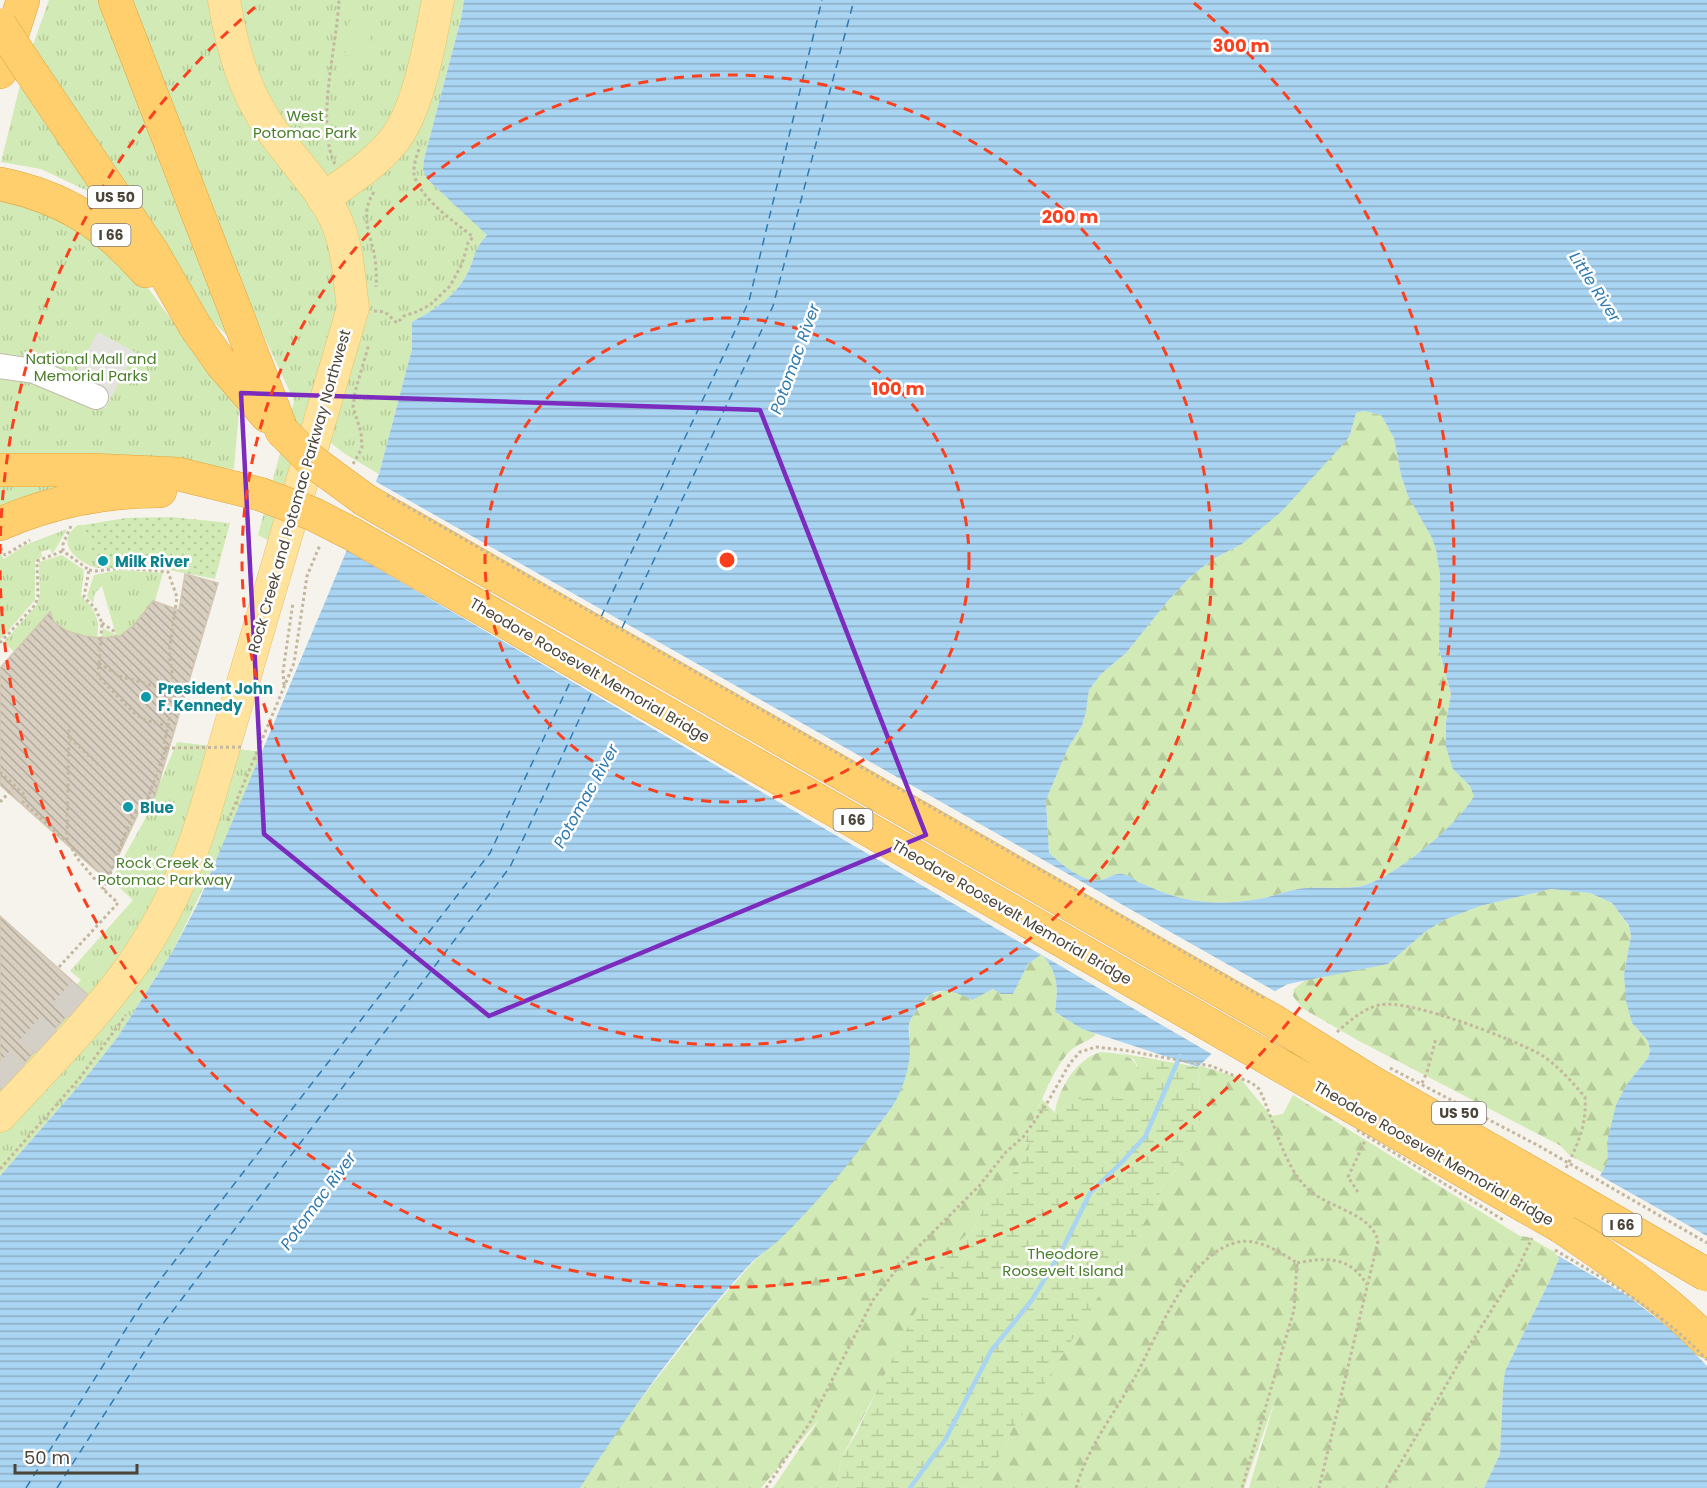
<svg xmlns="http://www.w3.org/2000/svg" width="1707" height="1488" font-family="Poppins,sans-serif">
  <defs>
    <pattern id="grass-tufts" width="24" height="20" patternUnits="userSpaceOnUse" patternTransform="scale(1.5)"><rect width="24" height="20" fill="#d2eab5"/><path d="M3 7l-1-3M5 7V3M7 7l1-3M15 17l-1-3M17 17v-4M19 17l1-3" fill="none" stroke="#b6ca9c"/></pattern>
    <pattern id="forest-firs" width="22" height="20" patternUnits="userSpaceOnUse" patternTransform="scale(1.5)"><rect width="22" height="20" fill="#d2eab5"/><path d="M5 1l3.5 6h-7zM16 11l3.5 6h-7z" fill="#b6ca9c"/></pattern>
    <pattern id="wetland-marsh" width="20" height="14" patternUnits="userSpaceOnUse" patternTransform="scale(1.5)"><rect width="20" height="14" fill="#d2eab5"/><path d="M1 5h8M5 5V1M11 12h8M15 12V8" fill="none" stroke="#b6ca9c"/></pattern>
    <pattern id="garden-dots" width="8" height="8" patternUnits="userSpaceOnUse" patternTransform="scale(1.5)"><rect width="8" height="8" fill="#d2eab5"/><path d="M2 2h.1M6 6h.1" fill="none" stroke="#b6ca9c" stroke-width="1.8" stroke-linecap="round"/></pattern>
    <pattern id="water-rules" width="6" height="5" patternUnits="userSpaceOnUse" patternTransform="scale(1.5)"><rect width="6" height="5" fill="#a9d4f2"/><path d="M0 2.5h6" fill="none" stroke="#8caec5"/></pattern>
    <pattern id="building-back-hatch" width="6" height="6" patternUnits="userSpaceOnUse" patternTransform="scale(1.5)"><rect width="6" height="6" fill="#d8cfc1"/><path d="M-1 5l2 2M0 0l6 6M5-1l2 2" fill="none" stroke="#b1aa9e"/></pattern>
  </defs>
  <rect width="100%" height="100%" fill="#f6f3ec"/>
  <!-- grass -->
  <path fill="url(#grass-tufts)" d="M49,0H111L247,355L210,319L33,45Z
    M124,0H464L461,19L424,159L423,170L428,180L487,234C476,249 476,252 470,268C459,294 436,309 412,322V349L379,474L345,454L331,443L294,554L258,535L294,401L207,213Z
    M21,81L98,196L41,169L1,162Z
    M0,196L44,204L137,273L239,411L234,469L112,459L0,455Z
    M178,477L0,518V482Z
    M78,525H83L97,568C78,563 53,543 78,525Z
    M67,529L55,550L52,554L50,549L41,552L42,557L35,560V600L0,640V553L4,559L25,545Z
    M62,555L84,570L81,596C95,608 100,619 97,638L14,652L4,642L36,606L40,595L39,562Z
    M119,570L163,573L155,601H152L130,677L99,656L103,628L116,635L102,586L95,593L93,603L87,596L94,575Z
    M177,742L263,752L219,855L174,949L117,1038L83,1081L0,1176V1068L81,980L70,971L133,900L111,880L144,821Z"/>
  <!-- forest -->
  <path fill="url(#forest-firs)" d="M1364,411L1381,415L1394,438L1401,475L1408,496L1432,538L1436,550L1440,574L1439,649L1451,694L1446,722L1453,769L1470,786L1475,796C1459,824 1394,878 1362,886C1342,890 1319,886 1298,889C1285,891 1272,897 1258,899C1236,903 1208,904 1185,899C1170,896 1153,888 1138,882C1134,880 1131,876 1126,875C1116,871 1110,878 1100,880C1082,883 1062,864 1049,853L1046,800L1068,748L1082,726L1086,712L1089,690L1101,674L1126,653L1167,602L1189,578L1213,559L1242,544L1350,435L1356,413Z
    M1551,889L1590,893L1612,903L1629,927L1631,936L1624,974L1632,1023L1648,1041L1650,1051L1648,1058L1627,1084L1607,1142L1608,1161L1604,1171L1601,1172L1569,1155L1561,1146L1359,1041L1302,1008L1293,996L1294,989L1307,979L1388,964L1425,932L1444,920L1480,906Z
    M1042,954C1059,975 1058,987 1055,1012L1082,1029L1096,1034C1090,1041 1080,1043 1072,1049C1053,1066 1034,1118 1025,1142L1030,1143L1028,1154L1004,1184L1000,1193L984,1207L974,1228L952,1248L841,1459L837,1488H773L820,1418L761,1488H580L621,1424L709,1312L755,1260L777,1241L814,1203L889,1112L910,1049L909,1022L923,1000L929,995L947,990L954,991L972,999L994,989L1013,994L1028,964Z
    M1101,1052C1135,1054 1141,1060 1140,1094L1135,1100L1096,1099L1068,1103L1059,1112L1055,1113C1058,1089 1077,1058 1101,1052Z
    M1201,1066L1240,1078L1271,1116L1283,1114L1293,1095L1520,1236L1528,1237L1558,1254L1559,1259L1551,1278L1505,1371L1503,1388L1500,1454L1484,1488H1249L1276,1397L1244,1488H962L987,1471L1004,1451L1011,1431L1158,1199L1162,1187L1182,1162L1200,1116L1198,1067Z"/>
  <!-- wetland -->
  <path fill="url(#wetland-marsh)" d="M1119,1053L1198,1067L1200,1116L1194,1136L1182,1162L1162,1187L1158,1199L1130,1247L1045,1383L1011,1431L1004,1451L987,1471L962,1488H837L841,1459L857,1432L920,1302L952,1248L974,1228L984,1207L1000,1193L1004,1184L1028,1154L1030,1143L1025,1142L1042,1099L1055,1113L1059,1112C1063,1109 1066,1104 1070,1102C1084,1094 1119,1099 1135,1100L1140,1094L1137,1065L1134,1059Z"/>
  <!-- garden -->
  <path fill="url(#garden-dots)" d="M172,517L230,523L215,579L164,569L97,568L83,525L126,518Z"/>
  <!-- pitch -->
  <path fill="#d2eab5" d="M351,10L374,13L368,58L345,55Z"/>
  <!-- parking -->
  <path fill="#e5e3e0" d="M98,332L135,352L105,409L67,389Z"/>
  <!-- water -->
  <path fill="url(#water-rules)" fill-rule="evenodd" d="M464,0H1707V1488H1484L1500,1454L1503,1388L1505,1371L1551,1278L1559,1259L1558,1254L1608,1161L1607,1142L1616,1105L1627,1084L1648,1058L1650,1051L1648,1041L1632,1023L1626,1001L1624,974L1631,936L1629,926L1612,903L1590,893L1551,889L1480,906L1444,920L1425,932L1388,964L1288,984L1277,990L1198,1067L1082,1029L1055,1012C1058,987 1059,975 1042,954L1028,964L1013,994H1001L993,989L972,1000C951,989 932,984 918,1008C915,1013 910,1019 909,1024C908,1031 910,1039 910,1047C910,1070 901,1096 887,1114C854,1158 818,1203 778,1241C770,1248 761,1254 753,1261C688,1330 631,1409 580,1488H0V1176L83,1081L117,1038L174,949L198,903L379,474L412,349V322C436,309 459,294 470,268C476,252 475,249 487,235L428,180L423,170L424,159L461,19ZM1364,411L1381,415L1394,438L1401,475L1408,496L1432,538L1436,550L1440,574L1439,649L1451,694L1446,722V747L1453,769L1470,786L1474,796C1459,824 1394,878 1362,886C1342,890 1319,886 1298,889C1285,891 1272,897 1258,899C1236,903 1208,904 1186,899C1170,896 1153,888 1138,882C1135,880 1131,876 1126,875C1116,871 1110,878 1101,880C1082,883 1062,864 1049,853L1046,800L1068,748L1082,726L1086,712L1089,690L1101,674L1126,653L1167,602L1189,578L1213,559L1242,544L1281,512L1346,441L1350,435L1356,413Z"/>
  <!-- pier -->
  <path fill="#f6f3ec" d="M373,480L1278,993L1215,1056L353,554L346,549L367,501Z
    M1597,1174L1707,1236V1366L1674,1332L1628,1296L1555,1254Z"/>
  <g fill="none" stroke-linecap="round" stroke-linejoin="round">
    <!-- stream -->
    <path stroke="#a9d4f2" stroke-width="4.5" d="M910,1488L945,1440L991,1351L1032,1300L1061,1252L1090,1193L1122,1162L1145,1137L1180,1056"/>
    <!-- ferry -->
    <path stroke="#2e7ab2" stroke-width="1.5" stroke-dasharray="8 6" stroke-linecap="butt" d="M601,617L749,301L822,0
      M622,628L773,306L854,0
      M26,1488L143,1302L490,853L572,678
      M57,1488L159,1329L510,867L593,690"/>
  </g>
  <!-- building -->
  <path fill="url(#building-back-hatch)" stroke="#d3c7b4" stroke-width="1.5" d="M185,574L218,583L155,796L138,814L107,880L0,785V668L50,612L54,622L67,631L84,636L102,638L120,636L134,625L153,601L179,610Z
    M0,916L87,994L0,1090Z"/>
  <g fill="none" stroke-linecap="round" stroke-linejoin="round">
    <!-- major-tunnel -->
    <path stroke="#d4d0c8" stroke-width="32" stroke-dasharray="32 16" stroke-linecap="butt" d="M0,1086L84,992"/>
    <defs>
      <path id="minor" d="M0,366L34,371L96,397"/>
      <path id="major" d="M323,199C346,182 372,166 391,144C419,112 430,41 438,0
        M0,1116C43,1069 90,1023 128,971C162,924 187,871 204,815L353,308C349,278 348,245 335,218C320,187 293,160 273,132C244,92 232,49 224,0"/>
      <path id="highway" d="M115,0L282,431
        M0,72L23,0
        M31,72L153,253L195,326L221,363L267,416
        M0,184C63,197 104,223 146,271
        M0,470H91L178,474L260,494
        M365,500L1272,1020
        M0,524C50,502 106,491 160,491
        M1368,1080L1536,1176
        M1353,1107L1523,1205
        M1560,1226C1612,1261 1663,1296 1707,1341"/>
    </defs>
    <!-- minor casing -->
    <use href="#minor" stroke="#c2bbae" stroke-width="26"/>
    <!-- major casing -->
    <use href="#major" stroke="#e6c16a" stroke-width="33"/>
    <!-- highway casing -->
    <use href="#highway" stroke="#e0a43c" stroke-width="34"/>
    <!-- path -->
    <path stroke="#c4b79f" stroke-width="3" stroke-dasharray="3 3" stroke-linecap="butt" d="M335,164C315,125 337,45 339,0
      M374,192C360,213 369,231 374,253C376,264 377,276 376,287
      M374,311L385,312L397,323L404,316L416,312L430,305L450,286L462,264L468,243L473,237C455,222 419,198 414,174C413,165 417,155 420,146
      M353,464L362,448L361,432L353,407L355,392L369,344
      M71,526L63,544V551L89,570L84,597L95,608L102,623L98,676L133,712L145,720L168,726
      M1,548L5,555L30,540
      M89,570L96,571L123,568L168,572L177,597L169,653L175,692L164,745L166,748L148,798L131,819L104,890
      M102,623L115,632
      M0,643L35,605L38,597L37,561L63,551
      M99,663L119,676L175,692
      M284,685L283,672L293,602
      M70,738L99,765
      M0,772L26,796L22,801L67,842
      M0,802L15,786
      M228,821L294,663L307,576L320,545
      M59,967L118,903L104,890L77,858L67,839L69,728
      M1337,1032C1349,1021 1364,1008 1380,1005C1408,998 1511,1039 1538,1053C1557,1064 1571,1081 1585,1097C1587,1124 1578,1144 1566,1168
      M1422,1083L1427,1072L1436,1038
      M0,1169L79,1079L126,1015
      M1358,1192L1348,1177L1365,1141
      M1297,1263C1326,1257 1350,1256 1367,1285
      M766,1488L811,1421L873,1300L900,1265L979,1186L1006,1152L1024,1136L1046,1105L1070,1063L1080,1052L1096,1047L1123,1050L1211,1066L1252,1083L1259,1089L1262,1095C1275,1125 1285,1169 1309,1190C1329,1208 1371,1213 1378,1241L1319,1488
      M1076,1488C1088,1446 1115,1413 1136,1375C1158,1335 1186,1258 1234,1243C1256,1236 1280,1252 1297,1263L1294,1310L1242,1488
      M1386,1488L1466,1351L1517,1270L1532,1238"/>
    <!-- minor -->
    <use href="#minor" stroke="#fff" stroke-width="24"/>
    <!-- major -->
    <use href="#major" stroke="#ffe39c" stroke-width="32"/>
    <!-- highway -->
    <use href="#highway" stroke="#ffcf6e" stroke-width="33"/>
    <defs>
      <path id="highway-bridge" d="M0,25L31,72
        M282,431L312,461L365,500
        M260,494L313,514L352,534L1353,1107
        M1272,1020L1368,1080
        M1536,1176L1707,1275
        M1523,1205L1560,1226"/>
    </defs>
    <!-- highway-bridge casing -->
    <use href="#highway-bridge" stroke="#e0a43c" stroke-width="34" stroke-linecap="butt"/>
    <!-- path-bridge -->
    <path stroke="#c4b79f" stroke-width="3" stroke-dasharray="3 3" stroke-linecap="butt" d="M387,495L1264,998
      M166,748L244,747
      M1390,1068L1539,1146L1707,1243
      M1357,1130L1505,1221
      M1555,1250C1611,1283 1662,1312 1707,1360"/>
    <!-- highway-bridge -->
    <use href="#highway-bridge" stroke="#ffcf6e" stroke-width="33"/>
  </g>
  <!-- marked area -->
  <path fill="none" stroke="#7b2cbf" stroke-width="4.5" stroke-linejoin="round" d="M241,393L760,410L926,835L489,1016L264,834Z"/>
  <!-- distance rings -->
  <g fill="none" stroke="#fc3f1d" stroke-width="3" stroke-dasharray="10 8">
    <circle cx="727" cy="560" r="242"/>
    <circle cx="727" cy="560" r="485"/>
    <path d="M0 554A727 727 0 0 1 260 3M1194 3A727 727 0 1 1 0 566"/>
  </g>
  <!-- markers -->
  <g fill="#0f9aa8" stroke="#fff" stroke-width="2">
    <circle cx="103" cy="561" r="6"/>
    <circle cx="146" cy="697" r="6"/>
    <circle cx="128" cy="807" r="6"/>
  </g>
  <g text-anchor="middle" dominant-baseline="central" stroke-width="5" stroke-linejoin="round" paint-order="stroke">
    <!-- shield labels -->
    <g fill="#fff" stroke="#817c74" stroke-width="1.5">
      <rect x="88" y="186" width="54" height="22" rx="4.5"/>
      <rect x="91.5" y="224" width="39" height="22" rx="4.5"/>
      <rect x="833.5" y="809" width="39" height="22" rx="4.5"/>
      <rect x="1432" y="1102" width="54" height="22" rx="4.5"/>
      <rect x="1602.5" y="1214" width="39" height="22" rx="4.5"/>
    </g>
    <g font-size="14" font-weight="bold" fill="#4b4439">
      <text x="115" y="197">US 50</text>
      <text x="111" y="235">I 66</text>
      <text x="853" y="820">I 66</text>
      <text x="1459" y="1113">US 50</text>
      <text x="1622" y="1225">I 66</text>
    </g>
    <!-- park labels -->
    <g font-size="15" fill="#4a7f2a" stroke="#fff">
      <text x="305" y="115">West<tspan x="305" dy="17">Potomac Park</tspan></text>
      <text x="91" y="358">National Mall and<tspan x="91" dy="17">Memorial Parks</tspan></text>
      <text x="165" y="862">Rock Creek &amp;<tspan x="165" dy="17">Potomac Parkway</tspan></text>
      <text x="1063" y="1253">Theodore<tspan x="1063" dy="17">Roosevelt Island</tspan></text>
    </g>
    <!-- street labels -->
    <g font-size="15" fill="#4b4439" stroke="#fff">
      <text transform="translate(299 491) rotate(-74)">Rock Creek and Potomac Parkway Northwest</text>
      <text transform="translate(590 670) rotate(30)">Theodore Roosevelt Memorial Bridge</text>
      <text transform="translate(1012 912) rotate(30)">Theodore Roosevelt Memorial Bridge</text>
      <text transform="translate(1434 1153) rotate(30)">Theodore Roosevelt Memorial Bridge</text>
    </g>
    <!-- culture labels -->
    <g font-size="15" font-weight="bold" fill="#0d838f" stroke="#fff" text-anchor="start">
      <text x="115" y="561">Milk River</text>
      <text x="158" y="688">President John<tspan x="158" dy="17">F. Kennedy</tspan></text>
      <text x="140" y="807">Blue</text>
    </g>
    <!-- water labels -->
    <g font-size="16" font-style="italic" fill="#2e7ab2" stroke="#fff">
      <text transform="translate(1595 287) rotate(57)">Little River</text>
      <text transform="translate(795 359) rotate(-70)">Potomac River</text>
      <text transform="translate(586 796) rotate(-61)">Potomac River</text>
      <text transform="translate(318 1201) rotate(-54)">Potomac River</text>
    </g>
  </g>
  <circle cx="727" cy="560" r="9" fill="#fc3f1d" stroke="#fff" stroke-width="3"/>
  <g font-size="18" text-anchor="middle" font-weight="bold" fill="#fc3f1d" stroke="#fff" stroke-width="5" stroke-linejoin="round" paint-order="stroke">
    <text x="1241" y="52">300 m</text>
    <text x="1070" y="223">200 m</text>
    <text x="898" y="395">100 m</text>
  </g>
  <!-- scale -->
  <path d="M15 1464v9h122v-9" fill="none" stroke="#4b4439" stroke-width="3"/>
  <text x="24" y="1464" font-size="18" fill="#4b4439" stroke="#ffffff" stroke-width="4.5" paint-order="stroke">50 m</text>
</svg>
